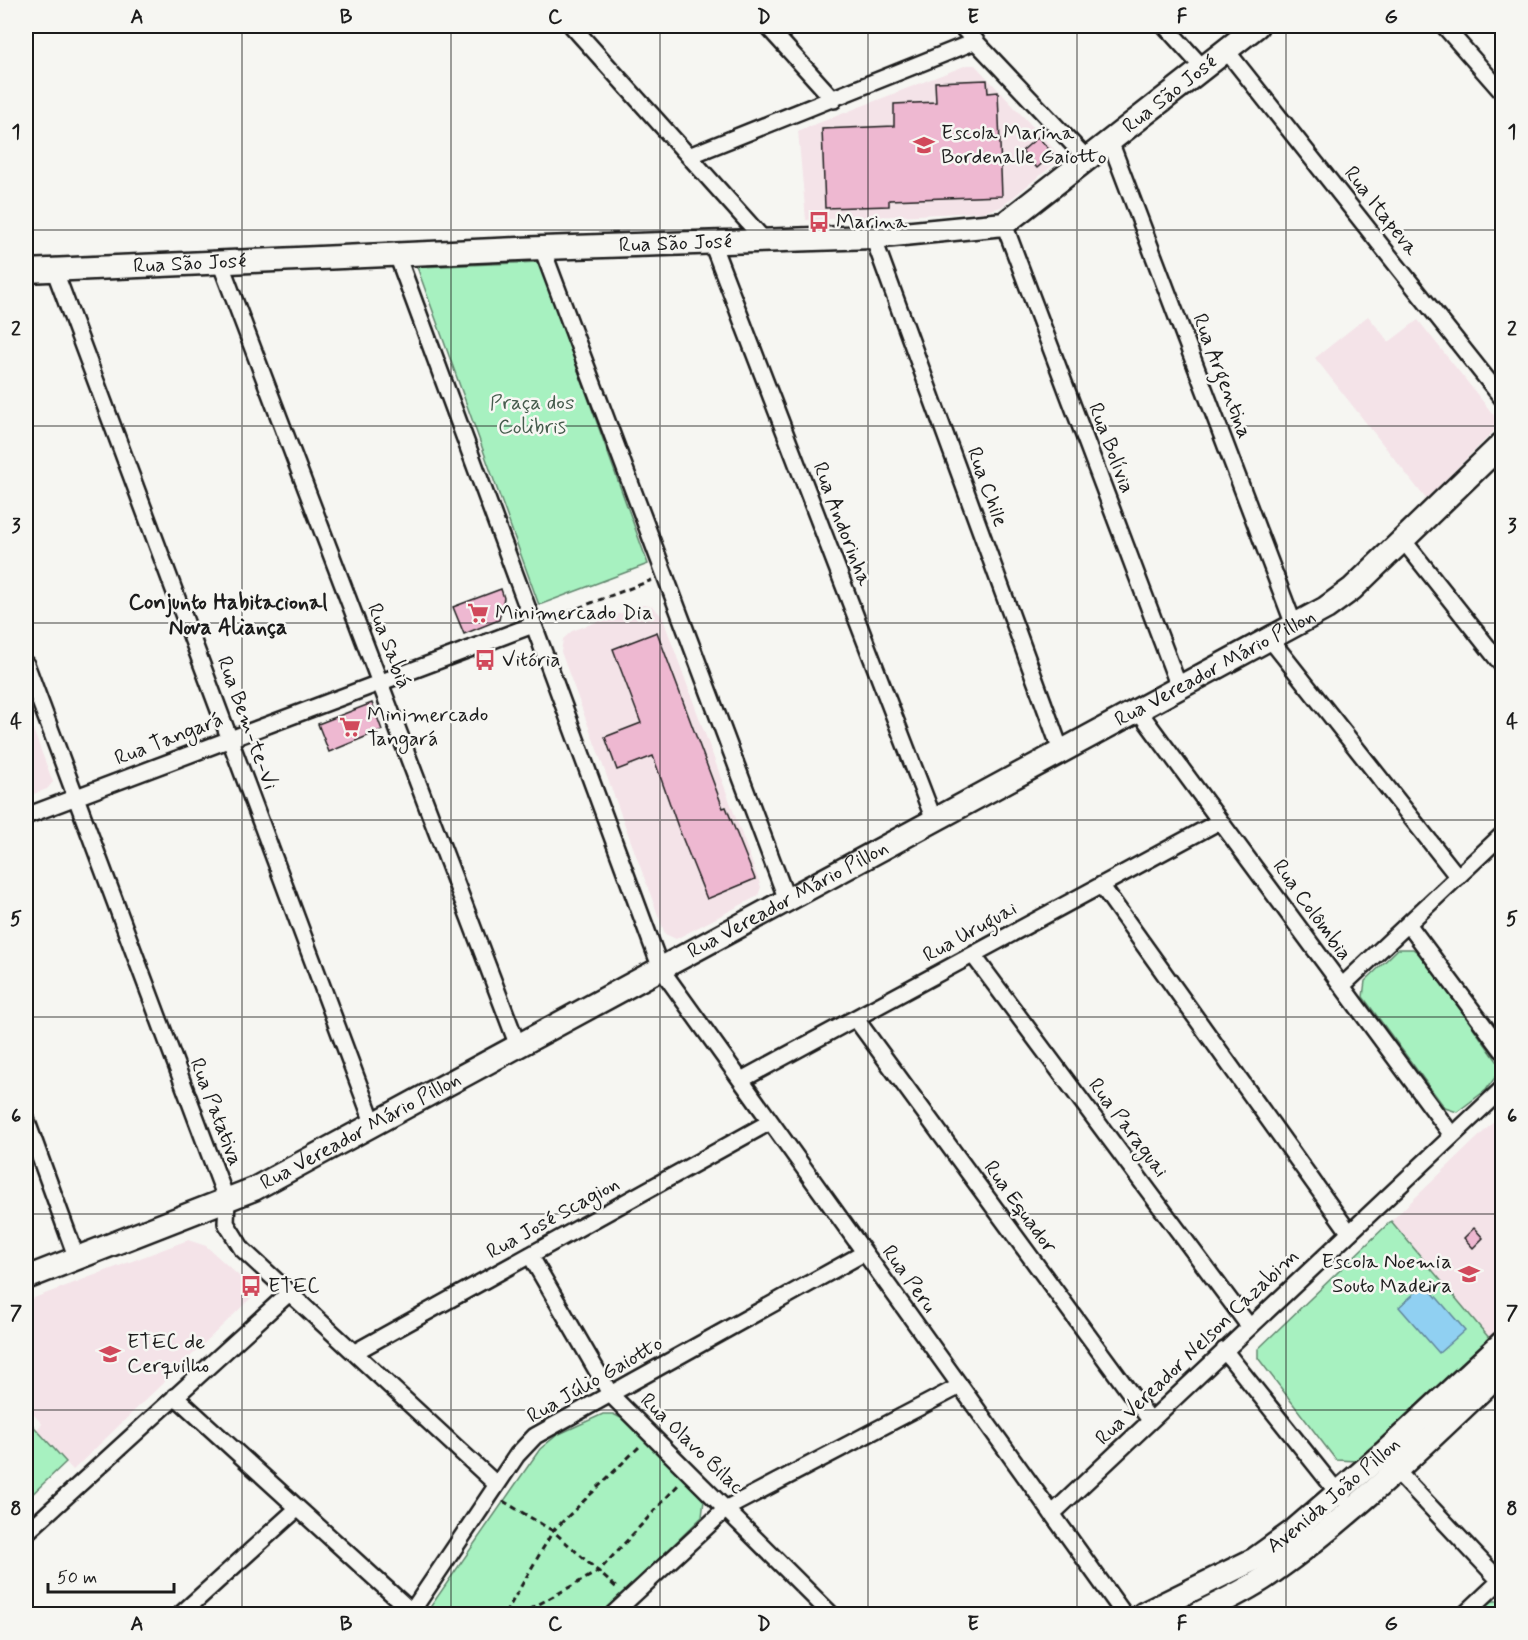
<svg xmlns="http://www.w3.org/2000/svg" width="1528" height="1640" font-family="Mynerve,sans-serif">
  <rect width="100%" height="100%" fill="#f6f6f2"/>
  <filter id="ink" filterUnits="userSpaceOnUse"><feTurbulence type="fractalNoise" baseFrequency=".0167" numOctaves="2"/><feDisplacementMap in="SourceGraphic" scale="12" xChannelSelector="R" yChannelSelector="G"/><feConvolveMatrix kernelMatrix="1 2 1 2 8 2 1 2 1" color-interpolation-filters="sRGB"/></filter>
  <g filter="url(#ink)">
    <!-- built -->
    <path fill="#f4e3e8" d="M967,65H975L1062,158L1001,207L984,212L806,220L798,131Z
      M1368,316L1389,342L1418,320L1496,418V429L1426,499L1315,358Z
      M643,605L652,606L662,616L761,887L758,896L676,939L665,934L561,652L563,639L572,631Z
      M26,711L53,782L47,789L26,797Z
      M1502,1114V1327L1490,1339L1391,1221Z
      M188,1240L206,1246L249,1285L251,1298L73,1470L36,1430L42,1424L26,1406V1301Z"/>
    <!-- green -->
    <path fill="#a7f1c0" stroke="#62866e" stroke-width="1.5" d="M539,262L648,564L539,605L417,267Z
      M1398,949H1413L1422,956L1502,1068L1486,1090L1457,1112L1445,1108L1363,997L1365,981Z
      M1391,1221L1490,1339L1358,1461L1336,1460L1258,1358V1349Z
      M603,1414H613L621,1418L704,1500L702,1517L602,1614H430L431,1606L540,1449L557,1435Z
      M26,1418L66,1462L26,1500Z
      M1490,1601H1502V1614H1476Z"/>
    <!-- water -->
    <path fill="#90d0f2" stroke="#62889c" stroke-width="1.5" d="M1425,1284L1465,1330L1439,1353L1399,1307Z"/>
    <!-- building -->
    <path fill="#eeb8d1" stroke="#1c1c1c" stroke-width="1.5" d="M987,80L988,93L998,92L1002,196L889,200V206L825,208L822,129L894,126V104L936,102L935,82Z
      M1038,137L1053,154L1037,168L1022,151Z
      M501,589L504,598L499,620L464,634L453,607Z
      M657,632L723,808L726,807L755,879L707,899L678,827L653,756L617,770L605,737L641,723L613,649Z
      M372,703L382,730L329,752L318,724Z
      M1474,1228L1483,1238L1473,1248L1464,1238Z"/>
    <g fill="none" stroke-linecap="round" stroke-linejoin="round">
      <defs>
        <path id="street" d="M572,26L765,241
          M767,26L834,100
          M961,26L1087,159
          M1165,26L1203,68
          M1444,26L1502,92
          M1226,50L1502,398
          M1110,141L1294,625
          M689,156L976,41
          M1004,224L1179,687
          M873,237L1061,751
          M712,243L934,820
          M542,248L787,900
          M397,255L661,969L1124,1614
          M220,262L518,1046
          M54,269L374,1125
          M1403,540L1502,665
          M1270,639L1458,877
          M26,664L227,1201L226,1223L242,1249L496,1484
          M1138,710L1452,1135
          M26,816L533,625
          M1101,885L1349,1232
          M1408,924L1502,1050
          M973,955L1249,1326
          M1342,986L1502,835
          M856,1019L1150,1420
          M741,1080L1220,821
          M26,1119L77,1259
          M530,1255L611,1395L831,1614
          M1224,1350L1342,1498
          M355,1352L770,1122
          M175,1396L412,1612
          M1391,1465L1502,1583
          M1052,1514L1502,1089
          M26,1533L289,1293
          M181,1614L298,1508
          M410,1614L517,1455L535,1436L864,1253
          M613,1614L727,1508L960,1386
          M1465,1614L1502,1579"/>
        <g id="secondary">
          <path id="s1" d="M26,271L542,248L873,237L1004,224L1257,26"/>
          <path id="s2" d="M26,1278L254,1189L1326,608L1352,589L1502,444"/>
          <path id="s3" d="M1143,1614L1255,1559L1291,1533L1386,1451L1502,1343"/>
          <path d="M1198,1614C1223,1601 1250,1589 1273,1572C1356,1513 1428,1440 1502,1371"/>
        </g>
      </defs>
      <!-- street casing -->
      <use href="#street" stroke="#1c1c1c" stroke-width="20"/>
      <!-- secondary casing -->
      <use href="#secondary" stroke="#1c1c1c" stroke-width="27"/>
      <!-- path -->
      <path stroke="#1c1c1c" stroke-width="3" stroke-dasharray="6 4.5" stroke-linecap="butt" d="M549,619L652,580
        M503,1501L553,1531L619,1590
        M505,1614L553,1531L640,1446
        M521,1614L599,1571L679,1484"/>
      <!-- street -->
      <use href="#street" stroke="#f6f6f2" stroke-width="15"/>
      <!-- secondary -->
      <use href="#secondary" stroke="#f6f6f2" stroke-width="22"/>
    </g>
  </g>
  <!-- grid -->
  <path fill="none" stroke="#1c1c1c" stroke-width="1.5" stroke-opacity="0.55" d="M242,26V1614M451,26V1614M660,26V1614M868,26V1614M1077,26V1614M1286,26V1614M26,230H1502M26,426H1502M26,623H1502M26,820H1502M26,1017H1502M26,1214H1502M26,1410H1502"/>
  <!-- icons -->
  <defs>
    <symbol id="school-bare" viewBox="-9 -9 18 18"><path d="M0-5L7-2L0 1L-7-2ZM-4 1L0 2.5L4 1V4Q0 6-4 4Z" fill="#d1495b" stroke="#f6f6f2" stroke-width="2.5" paint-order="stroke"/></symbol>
    <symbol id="bus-bare" viewBox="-9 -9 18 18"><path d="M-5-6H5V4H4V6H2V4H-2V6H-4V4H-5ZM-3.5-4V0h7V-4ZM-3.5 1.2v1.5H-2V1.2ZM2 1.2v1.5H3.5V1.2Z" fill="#d1495b" stroke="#f6f6f2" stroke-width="2.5" paint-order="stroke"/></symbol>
    <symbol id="supermarket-bare" viewBox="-9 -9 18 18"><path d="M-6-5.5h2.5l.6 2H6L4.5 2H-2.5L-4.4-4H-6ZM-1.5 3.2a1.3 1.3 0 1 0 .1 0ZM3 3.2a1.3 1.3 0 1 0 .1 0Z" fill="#d1495b" stroke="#f6f6f2" stroke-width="2.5" paint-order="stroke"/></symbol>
    <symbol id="university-bare" viewBox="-9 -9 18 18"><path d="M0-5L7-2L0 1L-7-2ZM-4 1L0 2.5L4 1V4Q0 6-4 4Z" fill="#d1495b" stroke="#f6f6f2" stroke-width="2.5" paint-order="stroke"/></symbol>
  </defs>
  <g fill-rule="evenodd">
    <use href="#school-bare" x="909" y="130" width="30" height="30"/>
    <use href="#bus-bare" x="804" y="207" width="30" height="30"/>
    <use href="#supermarket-bare" x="463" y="598" width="30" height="30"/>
    <use href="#bus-bare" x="470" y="645" width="30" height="30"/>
    <use href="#supermarket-bare" x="335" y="712" width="30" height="30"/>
    <use href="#school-bare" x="1454" y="1259" width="30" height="30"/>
    <use href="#bus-bare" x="236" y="1271" width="30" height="30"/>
    <use href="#university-bare" x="95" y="1339" width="30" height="30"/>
  </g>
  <g text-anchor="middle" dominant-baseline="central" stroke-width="5" stroke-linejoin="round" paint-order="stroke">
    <!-- street labels -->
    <g font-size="21" fill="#1c1c1c" stroke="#f6f6f2">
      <text stroke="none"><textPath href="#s1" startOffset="1190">Rua São José</textPath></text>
      <text transform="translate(1381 211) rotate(52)">Rua Itapeva</text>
      <text stroke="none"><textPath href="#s1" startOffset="650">Rua São José</textPath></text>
      <text stroke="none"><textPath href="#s1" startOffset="164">Rua São José</textPath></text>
      <text transform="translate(1222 376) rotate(69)">Rua Argentina</text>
      <text transform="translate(1111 448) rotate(69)">Rua Bolívia</text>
      <text transform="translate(987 487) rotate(70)">Rua Chile</text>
      <text transform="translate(842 524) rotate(69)">Rua Andorinha</text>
      <text transform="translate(389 646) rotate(69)">Rua Sabiá</text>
      <text stroke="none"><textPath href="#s2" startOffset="1338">Rua Vereador Mário Pillon</textPath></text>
      <text transform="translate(247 723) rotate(70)">Rua Bem-te-Vi</text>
      <text transform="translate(169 739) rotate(-21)">Rua Tangará</text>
      <text stroke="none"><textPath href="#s2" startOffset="852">Rua Vereador Mário Pillon</textPath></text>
      <text transform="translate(1312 910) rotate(54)">Rua Colômbia</text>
      <text transform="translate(970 932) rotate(-29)">Rua Uruguai</text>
      <text transform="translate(216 1112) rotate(69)">Rua Patativa</text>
      <text transform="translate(1128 1128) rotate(53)">Rua Paraguai</text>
      <text stroke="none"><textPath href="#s2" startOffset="366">Rua Vereador Mário Pillon</textPath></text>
      <text transform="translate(1020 1207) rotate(54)">Rua Equador</text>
      <text transform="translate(553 1218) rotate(-29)">Rua José Scagion</text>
      <text transform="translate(909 1279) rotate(54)">Rua Peru</text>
      <text transform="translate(1197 1347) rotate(-44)">Rua Vereador Nelson Cazabim</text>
      <text transform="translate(595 1380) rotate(-30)">Rua Júlio Gaiotto</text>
      <text transform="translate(692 1444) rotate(44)">Rua Olavo Bilac</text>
      <text stroke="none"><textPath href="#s3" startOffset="226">Avenida João Pillon</textPath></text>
    </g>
    <!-- poi labels -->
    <g font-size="21" fill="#1c1c1c" stroke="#f6f6f2" text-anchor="start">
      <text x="941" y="133">Escola Marina<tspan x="941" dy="24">Bordenalle Gaiotto</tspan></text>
      <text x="836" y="222">Marina</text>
      <text x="495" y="613">Minimercado Dia</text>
      <text x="502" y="660">Vitória</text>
      <text x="367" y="715">Minimercado<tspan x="367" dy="24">Tangará</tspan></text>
      <text x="1452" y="1262" text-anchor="end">Escola Noemia<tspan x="1452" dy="24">Souto Madeira</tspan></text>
      <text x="268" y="1286">ETEC</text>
      <text x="127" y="1342">ETEC de<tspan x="127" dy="24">Cerquilho</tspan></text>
    </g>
    <!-- park labels -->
    <g font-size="21" fill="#465c4d" stroke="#f6f6f2">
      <text x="532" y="403">Praça dos<tspan x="532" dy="24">Colibris</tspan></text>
    </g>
    <!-- neighbourhood labels -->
    <g font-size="22" font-weight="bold" fill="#1c1c1c" stroke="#f6f6f2">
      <text x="228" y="603">Conjunto Habitacional<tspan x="228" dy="25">Nova Aliança</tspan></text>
    </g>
  </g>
  <!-- margin -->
  <rect width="1528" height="1640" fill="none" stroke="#f6f6f2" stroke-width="66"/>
  <!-- scale -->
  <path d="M48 1583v9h126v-9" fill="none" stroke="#1c1c1c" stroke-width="3"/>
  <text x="57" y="1583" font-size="18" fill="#1c1c1c" stroke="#f6f6f2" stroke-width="4.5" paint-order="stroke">50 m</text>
  <rect x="33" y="33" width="1462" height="1574" fill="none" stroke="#1c1c1c" stroke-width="2"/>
  <g font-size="20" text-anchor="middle" font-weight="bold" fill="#1c1c1c">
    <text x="137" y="23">A</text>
    <text x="346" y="23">B</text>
    <text x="555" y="23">C</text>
    <text x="764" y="23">D</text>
    <text x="973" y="23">E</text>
    <text x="1182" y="23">F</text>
    <text x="1391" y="23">G</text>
    <text x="16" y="138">1</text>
    <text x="1512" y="138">1</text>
    <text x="16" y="335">2</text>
    <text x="1512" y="335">2</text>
    <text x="16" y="532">3</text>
    <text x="1512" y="532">3</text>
    <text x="16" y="728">4</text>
    <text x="1512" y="728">4</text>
    <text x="16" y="925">5</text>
    <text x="1512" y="925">5</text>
    <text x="16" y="1122">6</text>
    <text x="1512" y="1122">6</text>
    <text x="16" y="1319">7</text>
    <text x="1512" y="1319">7</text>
    <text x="16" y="1515">8</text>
    <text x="1512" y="1515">8</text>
    <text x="137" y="1630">A</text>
    <text x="346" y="1630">B</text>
    <text x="555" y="1630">C</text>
    <text x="764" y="1630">D</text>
    <text x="973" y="1630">E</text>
    <text x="1182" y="1630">F</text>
    <text x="1391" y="1630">G</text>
  </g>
</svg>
